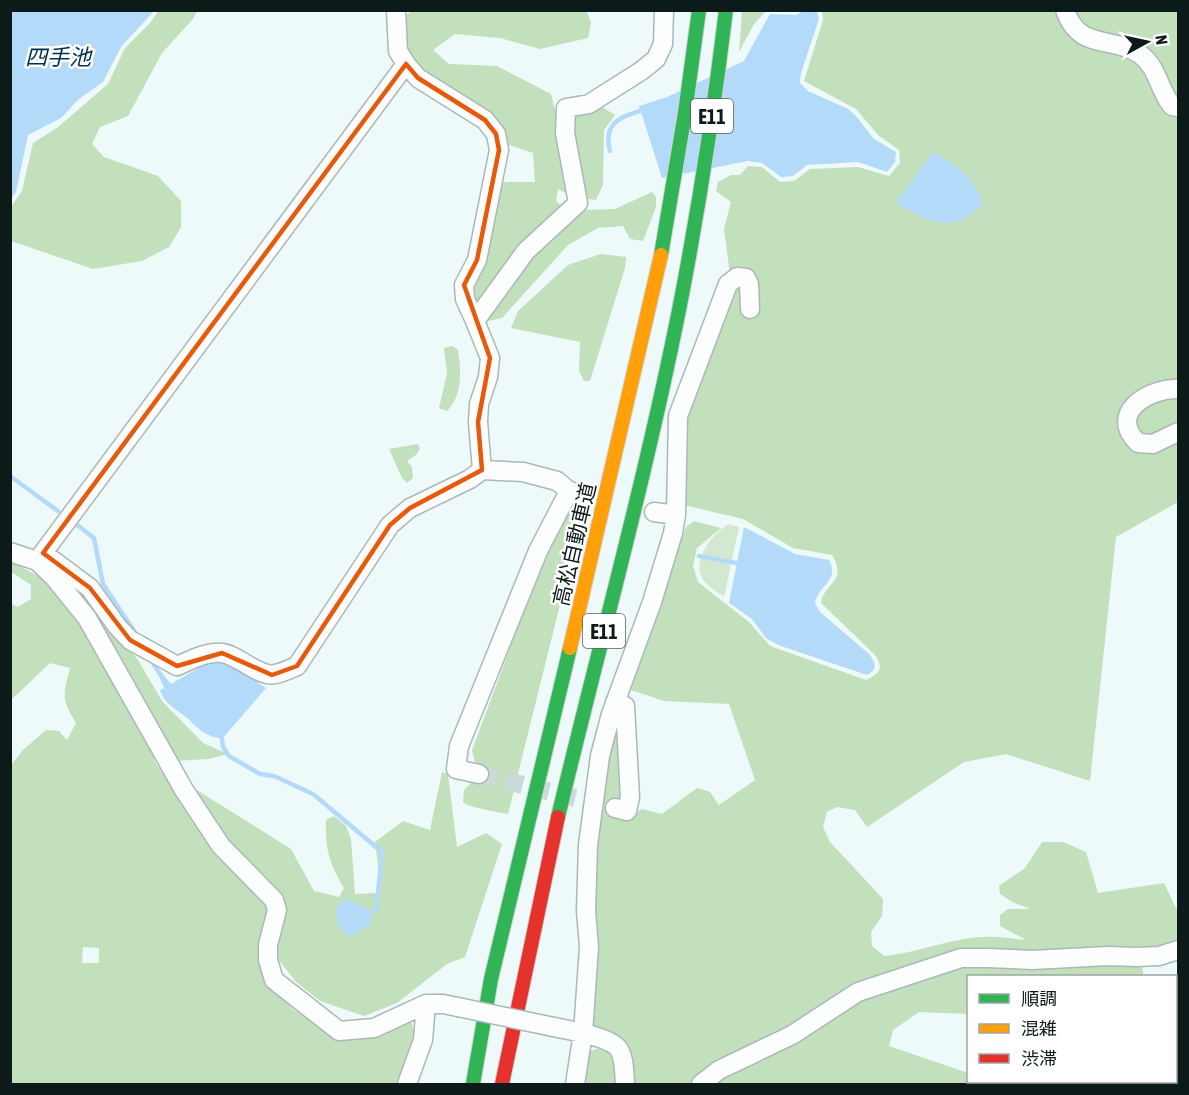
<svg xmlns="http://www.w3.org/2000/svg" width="1189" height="1095" font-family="'Asap Condensed','Noto Sans JP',sans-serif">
  <rect width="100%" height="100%" fill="#edfaf9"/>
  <!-- green -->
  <path fill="#d3e8d1" d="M729,524L739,527L724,597C717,592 706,585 702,578C692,560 713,532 729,524Z"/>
  <!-- forest -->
  <path fill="#c2e0bb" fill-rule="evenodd" d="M159,10L197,11L193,19L162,53L128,116L100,127L92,144L104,157L158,176L181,201V227L169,247L142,261L93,269L11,241V207L22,191L33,143L57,128L108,84L125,48L150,23Z
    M517,10L586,11L591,22L588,38L540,49L500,38L455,34L433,50L449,64L497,66L551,94L558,121L569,195L558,189L556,201L565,209L477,304L474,288L498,182H535L533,153L504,143L420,74L410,54L405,35L406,15L413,11Z
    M742,11H766L754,24L739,52Z
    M822,11H1059L1136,59L1178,114V383L1147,388L1127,442L1178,440V502L1116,537L1090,781L1006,754L964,762L867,827L855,810L837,807L827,812L823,827L830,842L883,899L882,916L871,932L872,946L884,956C918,953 950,938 984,937C998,936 1013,939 1026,940L1000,926V915L1008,909H1031L1012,902L1000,894L999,886L1025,868L1042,842H1063L1086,852L1098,893L1164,883L1178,912V943L1152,951L958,952L715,1063L690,1084H634L592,1028L597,972L595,892L600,812L603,783L615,726L620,727L630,816L642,809L662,814L697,788L710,792L719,805L755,780L729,704L664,701L631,690L686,527L694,521L721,528L697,548L693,566L698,582L749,622L770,646L866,680C881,673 884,667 874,654L821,603C825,581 848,582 832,555L793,548L743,519L684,505L687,406L730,275L724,229L731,202L716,191L718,182L731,175H740L748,166L762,167L780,182L794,181L810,169L858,167L889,176L900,163L899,150L878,135L856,109L804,81L823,20Z
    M1070,11H1178V99L1162,73L1083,27Z
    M602,107L615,115L604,130L603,185L596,200L588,199L585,192L575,137V117L584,110Z
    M652,192L656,197V207L643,241L630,239L623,226L598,228L568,245L502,318L488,321L485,316L528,257L565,222L586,210L615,209Z
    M601,254L626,257L625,268L590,381H584L579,371L580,342L511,328L518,311L568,265Z
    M452,346L458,350C461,370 463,395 447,411L439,408L447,373L444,348Z
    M1169,394L1178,398V427L1145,440L1134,422C1141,405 1152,399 1169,394Z
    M418,444L420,448L417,454L407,461L412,467L413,478L407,483L402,478L389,449Z
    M577,507L583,512L508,814C494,811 473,809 463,802L464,790L485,768L475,762L472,750L519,624L563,518L568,512Z
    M11,561L41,578L70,583L94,606L138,660L162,701L203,743L228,754L208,759L175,761L151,745L155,762L170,785L192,787L291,849L314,891L339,897L344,888C329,863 325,849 326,820L334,816L346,826L351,839L355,894L376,893L379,873L375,842L403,821L430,830L442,772L448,774L457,847L486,833L502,844L465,957L447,964L397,1003L364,1016L320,1001L296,982L278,959L264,956V982L294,1010L332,1034L398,1020L411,1021C420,1041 407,1065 400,1084H11V765L23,750L46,730L59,731L67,740L76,723C61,699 63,695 70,668L50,663L11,700L10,603L18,607L31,599V585L11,572ZM83,947L99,948V963H82Z
    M1142,964L1143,974L1136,976H968V1014L919,1012L893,1030L889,1046L968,1073V1082H993L999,1084L935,1083L926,1084H711L863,998L963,965Z
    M599,1048L612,1054L616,1068L617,1084H582L590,1051Z"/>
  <!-- water -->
  <path fill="#b4daf9" d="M11,10L154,11L121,47L103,82L79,99L61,118L28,135L16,192L11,199Z
    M804,11L817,12L819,19L801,73L800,83L808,91L848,109L856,116L874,139L896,152L895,162L887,172L858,162L807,165L793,176L781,177L762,163L748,161L662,178L639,106L667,97L744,61L770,14L796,15Z
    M933,152C954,164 978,179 982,205C950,236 929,221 896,203Z
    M744,527L795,554L829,560C840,581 819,584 815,603L820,612L869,654C876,663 878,669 867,675L778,645L766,638L752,619L729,603Z
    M215,663L230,664L266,688L223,738C206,738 198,728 186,717C176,709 164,704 160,690L164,688L158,674L161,672L171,684L202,666Z
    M347,898L370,911L372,922L354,935L348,936C335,927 330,905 347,898Z"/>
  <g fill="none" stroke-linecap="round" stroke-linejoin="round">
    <!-- stream -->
    <path stroke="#b4daf9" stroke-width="4.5" d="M610,151C602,121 623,116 647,109
      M10,476L58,511
      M76,524L94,538L103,584L136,634
      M699,556L741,564
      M154,665L162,677
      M221,732L223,747L229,756L260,774L274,776L313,794L382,852L377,903L376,909L367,914"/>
    <!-- street-tunnel -->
    <path stroke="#cbd9d8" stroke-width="18" stroke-dasharray="18 9" stroke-linecap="butt" d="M479,774L615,808"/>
    <defs>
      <path id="street" d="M396,10L398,51L406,64L418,78L485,120L496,134L499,150L477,260L464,285L465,299L475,321
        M1065,10C1079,52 1113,35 1141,55C1158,68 1159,90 1172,106L1178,107
        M1178,389C1149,388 1107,413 1138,443L1153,444L1178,432
        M482,470L478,422L479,404L488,377L490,358L475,321L526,251L578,203L565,133L566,108L589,104L641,71L656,59L663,44L664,10
        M676,515L678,416L728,284L737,277L746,278L749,284L750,309
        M10,552L37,561L54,577L87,618L184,790L221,846L274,900L277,910L268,945V960L274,980L339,1031L374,1028L426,1004H443L458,1007
        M43,553L90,588L117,626L130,640L177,666C191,660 207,651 222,653C239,655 259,678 275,674C282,673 290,669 297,666L390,525L410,508L470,479L482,470L523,472L557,481L569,491L585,495
        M37,561L406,64
        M479,774L456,769L459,746L538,551L569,491
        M615,808L627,811L630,797L625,706L615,702
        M544,1025C561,1029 606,1035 617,1047C625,1056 624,1073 625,1084
        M407,1084L423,1040L426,1004
        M575,1084L583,1033L589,947L586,911L588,845L600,756L611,714L652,602L673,533L676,515L654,512
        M701,1084L719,1070L792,1035L858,992L961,958H988L1032,960L1108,956L1137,957L1159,956L1178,950"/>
      <path id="fast" d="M661,255L685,113L699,10
        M558,817C599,646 646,477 680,305C699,207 714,109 726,10
        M473,1084L491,979L570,648"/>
      <path id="slow" d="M570,648L661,255"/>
      <path id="jam" d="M502,1084L558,817"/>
    </defs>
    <!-- street casing -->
    <use href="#street" stroke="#abb8b7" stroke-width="21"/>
    <!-- fast casing -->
    <use href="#fast" stroke="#cdd4d3" stroke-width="16"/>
    <!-- slow casing -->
    <use href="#slow" stroke="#cdd4d3" stroke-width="16"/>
    <!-- jam casing -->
    <use href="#jam" stroke="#cdd4d3" stroke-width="16"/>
    <!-- street -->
    <use href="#street" stroke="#fcfefe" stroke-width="18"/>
    <!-- fast -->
    <use href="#fast" stroke="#30b455" stroke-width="14"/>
    <!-- slow -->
    <use href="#slow" stroke="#ff9f0a" stroke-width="14"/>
    <!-- jam -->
    <use href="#jam" stroke="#e5322d" stroke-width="14"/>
    <defs>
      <path id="street-bridge" d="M458,1007L544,1025"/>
    </defs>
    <!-- street-bridge casing -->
    <use href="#street-bridge" stroke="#abb8b7" stroke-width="21" stroke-linecap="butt"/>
    <!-- street-bridge -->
    <use href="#street-bridge" stroke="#fcfefe" stroke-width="18"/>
  </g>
  <!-- marked area -->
  <path fill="none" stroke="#e8590c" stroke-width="4.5" stroke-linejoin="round" d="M406,64L418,78L485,120L496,134L499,150L477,260L464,285L490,358L478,422L482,470L410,508L390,525L297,666L272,675L222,653L177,666L130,640L90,588L43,553Z"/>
  <g text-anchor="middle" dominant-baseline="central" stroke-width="5" stroke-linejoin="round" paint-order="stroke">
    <!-- shield labels -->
    <g fill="#fff" stroke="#555f5f" stroke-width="1.5">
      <rect x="691" y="99" width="42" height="34" rx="4.5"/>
      <rect x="583" y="614" width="42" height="34" rx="4.5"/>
    </g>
    <g font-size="20" font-weight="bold" fill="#0c1b1a">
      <text x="712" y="116">E11</text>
      <text x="604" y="631">E11</text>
    </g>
    <!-- street labels -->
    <g font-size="21" fill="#0c1b1a" stroke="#fff">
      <text transform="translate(574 544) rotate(-77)">高松自動車道</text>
    </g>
    <!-- water labels -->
    <g font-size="22" font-style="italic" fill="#013053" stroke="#fff">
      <text x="58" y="57">四手池</text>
    </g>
  </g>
  <!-- border -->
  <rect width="1189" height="1095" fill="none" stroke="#0c1b1a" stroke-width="24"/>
  <!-- legend -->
  <rect x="967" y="975" width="210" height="108" fill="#ffffff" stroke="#9ea4a3" stroke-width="1.5"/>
  <rect x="979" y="994" width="30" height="9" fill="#30b455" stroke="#9ea4a3" stroke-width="1.5"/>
  <text x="1021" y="1005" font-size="18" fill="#0c1b1a">順調</text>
  <rect x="979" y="1024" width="30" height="9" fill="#ff9f0a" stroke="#9ea4a3" stroke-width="1.5"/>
  <text x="1021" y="1035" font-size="18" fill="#0c1b1a">混雑</text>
  <rect x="979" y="1054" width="30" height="9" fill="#e5322d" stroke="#9ea4a3" stroke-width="1.5"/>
  <text x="1021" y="1065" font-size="18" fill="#0c1b1a">渋滞</text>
  <!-- north arrow -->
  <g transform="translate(1147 42) rotate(82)" stroke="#ffffff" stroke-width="4.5" paint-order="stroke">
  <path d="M0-4.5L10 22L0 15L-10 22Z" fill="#0c1b1a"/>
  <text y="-9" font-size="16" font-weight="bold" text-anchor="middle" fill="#0c1b1a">N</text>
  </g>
</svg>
